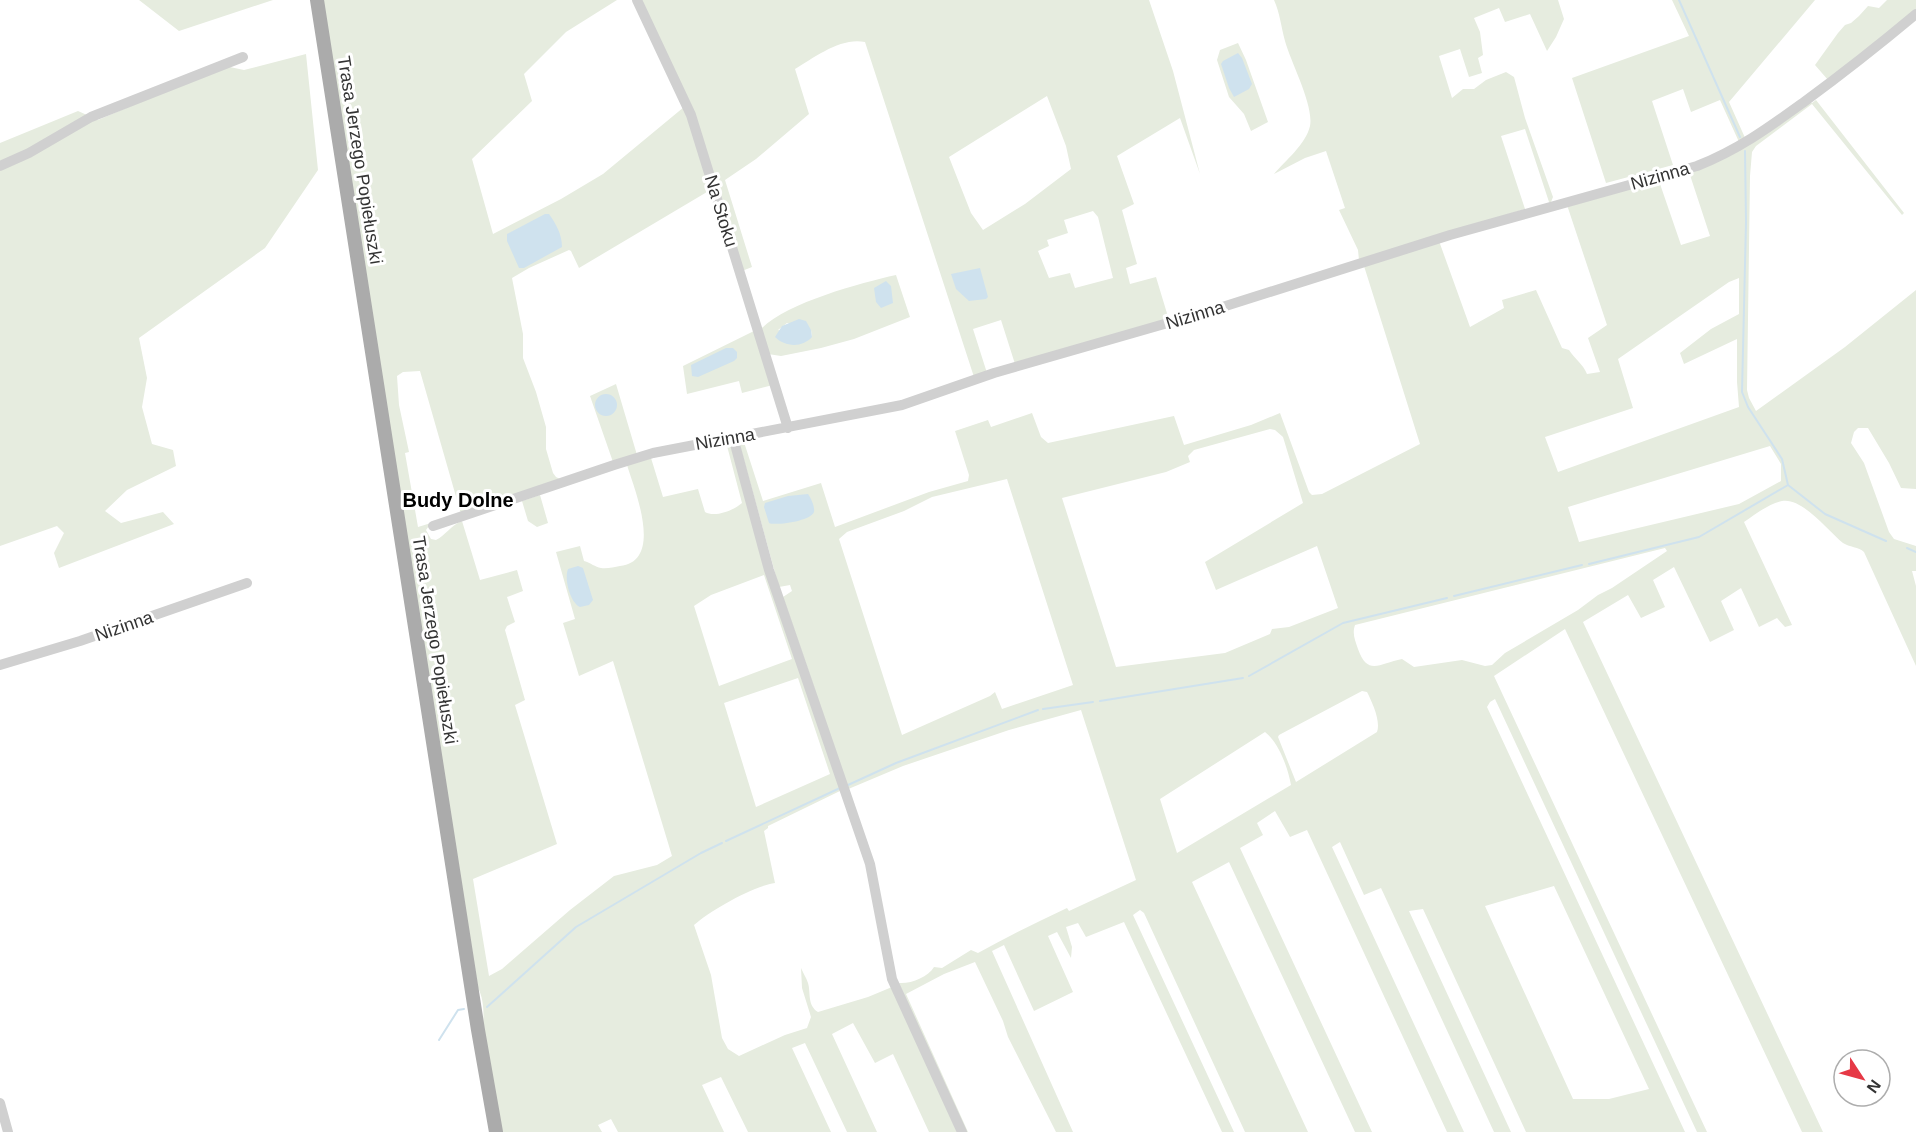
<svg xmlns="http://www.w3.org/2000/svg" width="1916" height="1132" font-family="Helvetica,sans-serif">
  <rect width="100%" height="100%" fill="#fff"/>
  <!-- green -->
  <path fill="#e6ecdf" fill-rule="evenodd" d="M139,0H273L179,31Z
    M322,0H617L566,32L524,74L532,101L472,159L493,234L561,199L603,174L684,107L712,189L579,268L571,251L569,250L529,268L512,278L523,334V358L536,392L546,427V449L553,473L556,477L560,479L461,514L420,371L403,372L397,376L399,405L409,452L405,453L418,527L431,523L426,530L431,539L436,540C446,535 451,525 462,521L480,580L517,570L523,591L507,597L515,622L507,626L505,630L525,700L515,705L557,844L473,879L489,976L502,969L570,910L614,876L657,865L672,856L613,661L579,676L563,623L575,619L556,552L580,546L584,561C591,563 595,567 601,568C607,569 614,567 620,566C664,561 635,491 627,465L651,458L663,497L698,489L705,512C715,518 734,510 742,503L726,442L730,444L842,790L768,826V828L764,831L775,883C753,886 711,910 694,925L711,975L722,1038L728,1049L739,1056L785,1035L807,1028L811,1017L802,988L801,968C803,973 806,977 808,983C811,993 807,1005 818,1012L868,997L892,987L957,1132H929L893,1054L875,1063L853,1023L832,1034L877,1132H847L805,1043L792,1048L831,1132H748L721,1077L702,1085L724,1132H618L611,1119L598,1125L602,1132H499L483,1026C484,1014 484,999 478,988ZM764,575L792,659L719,686L694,606L711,595ZM798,678L830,774L756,807L724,703Z
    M640,0H1149L1173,71L1200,174L1180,118L1117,156L1134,204L1122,210L1137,264L1126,268L1130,284L1156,277L1169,320L1015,364L1001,320L973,329L987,373L974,377L865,42C841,37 815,57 795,69L809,114L756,159L725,180L752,267L742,271L694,114ZM1047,96L1066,146L1071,169L1025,204L983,230L971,213L949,157ZM1093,211L1098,217L1113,278L1075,288L1070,273L1049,278L1038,251L1049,246L1047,240L1068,233L1064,220Z
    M1274,0H1558L1564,19L1556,37L1547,51L1530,14L1505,22L1499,8L1474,18L1480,32L1483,55L1478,58L1482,73L1469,77L1460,49L1439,56L1452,98L1463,89H1474L1486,80L1506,72L1514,77L1525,118L1553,197L1551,202H1549L1525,129L1501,136L1525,209L1359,260L1358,250L1339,210L1345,208L1326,151L1305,158L1274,174C1285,161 1306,144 1310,126C1314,105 1291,63 1285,41C1281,27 1280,13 1274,0Z
    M1672,0H1815L1729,102L1746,140L1739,142L1720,100L1691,112L1683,89L1652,101L1673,165L1606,183L1572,78L1689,36Z
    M1887,0H1916V11L1828,80L1815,65L1838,33L1845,25L1851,23L1859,16L1868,6L1879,8Z
    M1238,43L1246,60L1268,122L1251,131L1244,114L1229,97L1217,60L1220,50Z
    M306,54L318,170L265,248L139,338L147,378L142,407L152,444L173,450L176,466L127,490L105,511L121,523L163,512L174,524L59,568L54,553L64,533L57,526L0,546V143L78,111L98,120L225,66L244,70Z
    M1816,100L1904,213L1902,215L1812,104L1756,146L1752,152L1750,176L1747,390L1749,398L1756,411L1845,347L1916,290V489L1901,488L1889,463L1868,428H1858L1854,432L1851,443L1864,463L1889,532L1894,539L1916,546V571H1912L1916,586V666L1864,552C1859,547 1849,547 1843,543C1828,531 1802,497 1782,501C1768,504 1756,514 1744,522L1792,625L1785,627L1777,618L1759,627L1741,588L1721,601L1734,630L1710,642L1674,567L1653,580L1665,607L1641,618L1628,595L1583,622L1823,1132H1802L1565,629L1494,676L1707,1132H1697L1495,699L1490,702L1487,707L1685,1132H1526L1423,909L1409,911L1511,1132H1494L1381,888L1364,895L1340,842L1332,847L1464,1132H1447L1307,830L1290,837L1275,811L1257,823L1263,835L1240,848L1372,1132H1355L1229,862L1192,882L1308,1132H1245L1144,913L1140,910L1133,915L1234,1132H1222L1124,922L1086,937L1078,923L1066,927L1072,947L1071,958L1057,932L1048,936L1073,992L1034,1011L1004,945L992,951L1073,1132H1056L1008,1037L1003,1021L975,962L944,974L906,994L968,1132H963L899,983C911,984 928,977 934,967L942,968L971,950L978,953C1007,937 1037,922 1067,908L1069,911L1136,880L1081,710L1009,730L903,766L846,790L814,687L783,597L792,591L790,585L779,587L739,442L743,439L763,501L821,483L835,527L929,492L968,481L969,475L955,431L988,420L991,427L1032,413L1041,437L1048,443L1174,416L1184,445L1251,425L1280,413L1309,492L1312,495L1322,494L1420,444L1364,266L1439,241L1470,327L1504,308L1502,300L1536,290L1562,348L1569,350C1575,359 1583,364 1587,374L1600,372L1588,338L1607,325L1567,205L1659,181L1681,245L1710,236L1689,172L1810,102L1812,103ZM1739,278V314L1711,329L1680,353L1684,364L1737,339V382L1739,407L1558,472L1545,437L1633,408L1618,359L1729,282ZM1270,429L1275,430L1283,437L1303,503L1205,562L1216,590L1317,546L1338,608L1289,627L1272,629L1270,634L1225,653L1116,667L1062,498L1166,472L1190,462L1188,456L1194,450ZM1770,446L1781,464V481L1739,504L1579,542L1568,507ZM1007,479L1073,685L1002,709L995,692L990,696L902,735L839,539L847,532L904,511L932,497ZM1665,548L1667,551L1612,588L1598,595L1578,610L1505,653L1492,665L1485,666L1462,660L1414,667L1402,659C1380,663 1368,677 1358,649C1355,640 1352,634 1355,625ZM1362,691L1367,692C1372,702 1381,721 1377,732L1296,782L1278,737L1279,735ZM1265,732C1279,743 1288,768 1291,785L1177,853L1160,799ZM1554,886L1649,1089L1609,1099H1573L1485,906Z
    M896,275L910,317L854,339L821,348L781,356L768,354L761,329C786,303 860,283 896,275ZM787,323L811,330L812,337L778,330Z
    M756,330L773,385L742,393L739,381L687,394L683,366Z
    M616,384L637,455L613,462L590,396Z
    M540,495L548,523L537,527L528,521L522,501Z"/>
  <!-- water -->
  <path fill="#cfe2ee" d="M1238,53L1242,58L1252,84L1249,89L1234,97L1229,88L1221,64L1223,61Z
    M545,214H549C556,224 562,234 562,247L524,268H519L507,241V234Z
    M980,268L988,297L986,299L969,301L956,289L951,274Z
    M886,281L891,286L893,303L881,308L876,302L874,288Z
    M799,319L806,321L811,330L812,337C802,348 785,347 775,337L782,326Z
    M726,348H733L737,352V358L734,361L698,377L692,376L691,365Z
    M595 405a11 11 0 1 1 22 0a11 11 0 1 1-22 0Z
    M808,494C811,498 815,507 814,512C811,521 776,526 769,523L764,507L765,503L788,496Z
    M578,566L583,568L593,600L589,605L580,607C570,602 564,579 568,569Z"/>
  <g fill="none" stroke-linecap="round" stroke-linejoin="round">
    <!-- stream -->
    <path stroke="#cfe2ee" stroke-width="2" d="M1679,0L1740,137
      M1745,151L1746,222L1742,392L1748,407L1782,459L1788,485
      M1907,548L1916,552
      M1589,564L1699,537L1788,485L1825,514L1886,541
      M1454,596L1582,565
      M1249,676L1343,623L1447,598
      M1100,701L1243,678
      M1043,709L1093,702
      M848,785L896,763L1038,710
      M726,841L840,788
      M487,1007L576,927L701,853L722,843
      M439,1040L458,1010L464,1009"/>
    <!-- minor -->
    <path stroke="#d0d0d0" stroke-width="10" d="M637,0L691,115L788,428
      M0,166L29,153L91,117L243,57
      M733,437L769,570L870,864L892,979L962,1132
      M433,526L614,465L653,453L902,405L994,373L1213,310L1450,235L1697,166C1738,150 1768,128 1804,102C1842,74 1879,45 1916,14
      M0,665L80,641L247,583
      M0,1103L8,1132"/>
    <!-- major -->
    <path stroke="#ababab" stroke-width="14" d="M317,0L478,1030L496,1132"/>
  </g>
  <g text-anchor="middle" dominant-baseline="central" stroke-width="6" stroke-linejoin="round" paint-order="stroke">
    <!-- street labels -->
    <g font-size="18" fill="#333" stroke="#fff">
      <text transform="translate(360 160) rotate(81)">Trasa Jerzego Popiełuszki</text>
      <text transform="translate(1660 176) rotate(-16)">Nizinna</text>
      <text transform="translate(721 211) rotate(73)">Na Stoku</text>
      <text transform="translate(1195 315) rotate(-17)">Nizinna</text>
      <text transform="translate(725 439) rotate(-10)">Nizinna</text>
      <text transform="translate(124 626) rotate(-19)">Nizinna</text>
      <text transform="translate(435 640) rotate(81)">Trasa Jerzego Popiełuszki</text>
    </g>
    <!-- neighbourhood labels -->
    <g font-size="20" font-weight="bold" fill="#000" stroke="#fff">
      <text x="458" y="500">Budy Dolne</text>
    </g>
  </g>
  <!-- north arrow -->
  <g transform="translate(1862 1078) rotate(126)"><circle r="28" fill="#ffffff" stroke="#adadad" stroke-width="1.5"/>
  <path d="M0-4.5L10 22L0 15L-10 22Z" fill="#e63946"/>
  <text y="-9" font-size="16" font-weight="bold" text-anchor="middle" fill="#333333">N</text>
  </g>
</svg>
